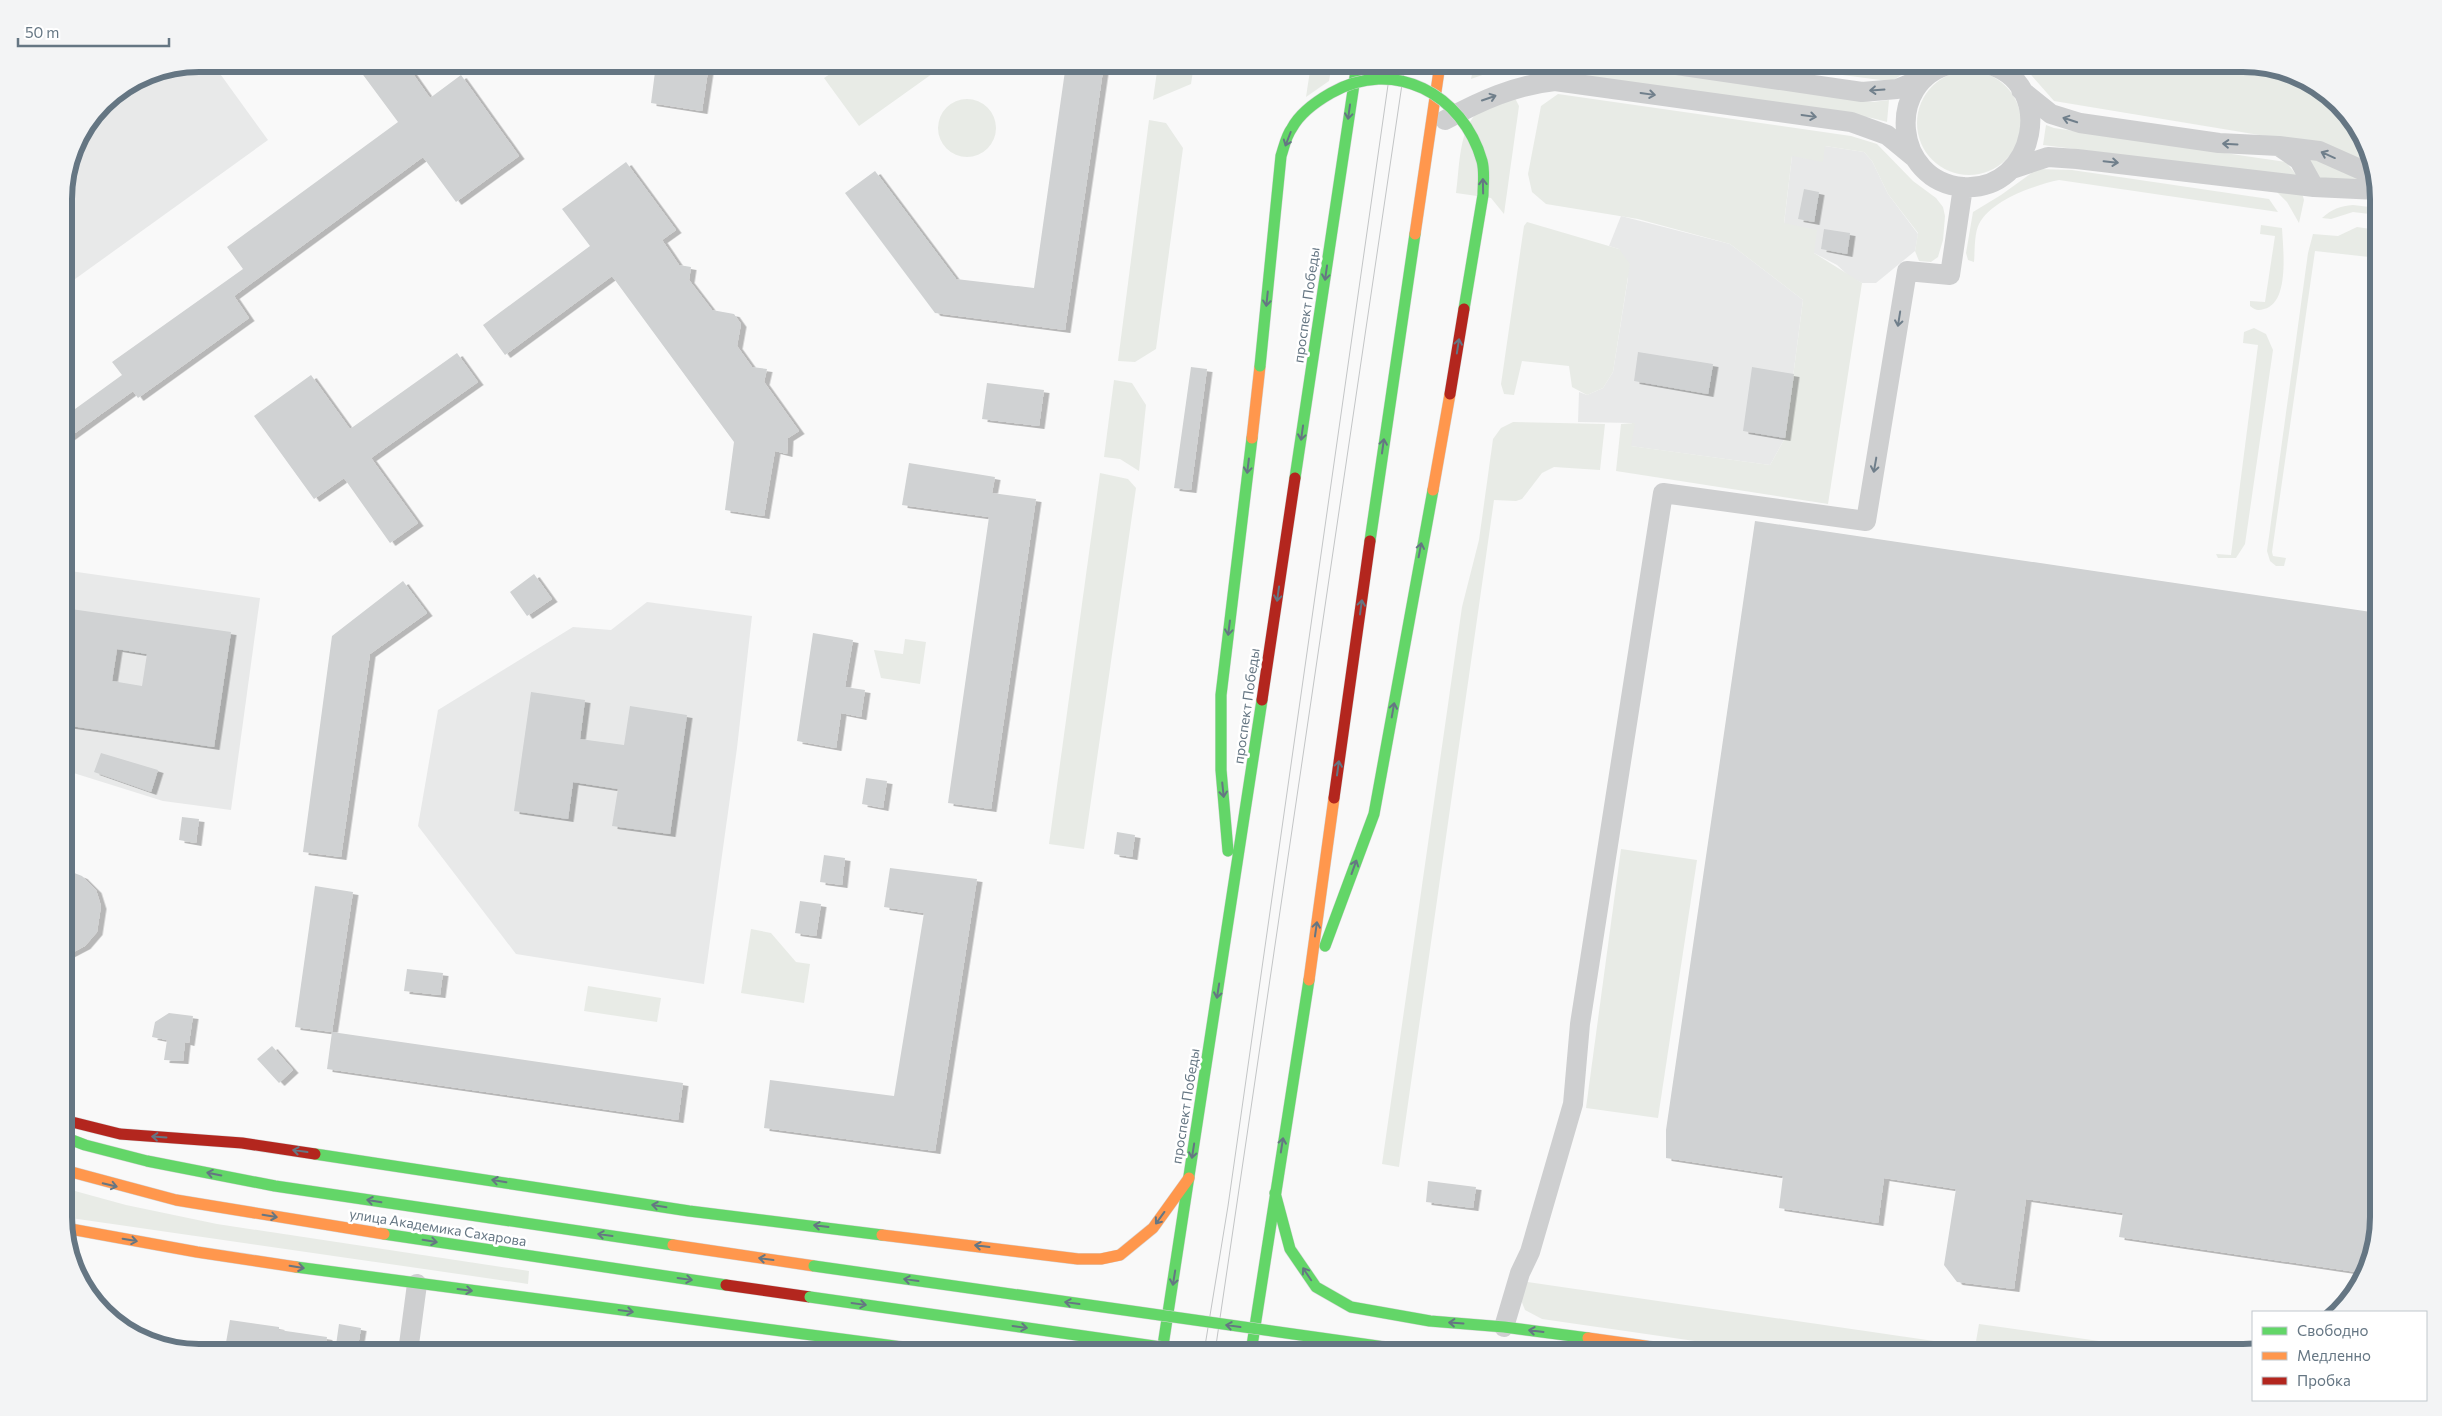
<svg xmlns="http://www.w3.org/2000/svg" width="2442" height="1416" font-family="Commissioner,sans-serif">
  <defs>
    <filter id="shadow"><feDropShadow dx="5.5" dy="3" stdDeviation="0" flood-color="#0004"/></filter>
  </defs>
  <rect width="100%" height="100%" fill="#f9f9f9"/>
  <!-- built -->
  <path fill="#e8e9e9" d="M200,64H213L268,140L64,287V191L74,147L104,103L148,74Z
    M1825,146L1864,152L1872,161L1888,194L1918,234L1915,251L1876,283H1862L1850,277L1837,265L1814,253L1784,224L1792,156Z
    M1621,216L1730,244L1803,300L1785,438L1770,465L1630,446L1632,423L1578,422L1579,392L1587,395L1603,388L1613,372L1628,278L1619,249L1609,246Z
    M70,571L260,598L231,810L163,801L64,770V573Z
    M647,602L752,616L737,748L704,984L516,954L418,826L438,710L573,627L611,630Z"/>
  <!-- green -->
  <path fill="#e8ebe6" d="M845,64H946L859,126L824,78Z
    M1158,64H1194L1191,84L1153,100Z
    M1311,64H1332L1329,81L1306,97Z
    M1474,64H1601L1873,102L1889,100L1887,122L1872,118L1529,69L1502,68L1471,79Z
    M1760,64H1918L1895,79L1888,81Z
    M2017,64H2242L2310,82L2356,124L2371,170L2307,143L2054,101L2024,67Z
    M1917 123a52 52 0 1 1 104 0a52 52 0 1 1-104 0Z
    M1558,94L1851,136L1877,144L1913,181L1936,198L1943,207L1945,216L1943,240L1938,257L1931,262L1919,261L1915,251L1918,233L1888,194L1872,161L1864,152L1825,146L1823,162L1792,156L1784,223L1817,230L1814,253L1862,283L1828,504L1616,471L1621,424L1635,423L1631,446L1770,465L1785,438L1803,300L1730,244L1638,219L1546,204L1532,192L1528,174L1541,106Z
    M1514,96L1519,106L1504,214L1491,198L1456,193C1460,166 1458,127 1481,109C1490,102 1504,99 1514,96Z
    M938 128a29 29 0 1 1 58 0a29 29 0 1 1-58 0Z
    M1149,120L1166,123L1183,148L1156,349L1135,362L1118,361Z
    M2046,125L2054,128L2286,162L2298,177L2043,145Z
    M2311,155L2376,186L2317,178L2310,162Z
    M2037,169L2072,170L2269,199L2278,212L2059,180C2035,185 1991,200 1979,224C1974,234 1975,251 1974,262L1968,260L1966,253L1973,212L2001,195Z
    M2272,187L2301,190L2304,200L2299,223L2287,202Z
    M2353,205L2378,208V215L2353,212L2331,219L2322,218C2332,209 2340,206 2353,205Z
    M1527,222L1619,249L1630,264L1613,372L1603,388L1587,395L1572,387L1569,366L1522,361L1514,395L1504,394L1501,384L1524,226Z
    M2261,225L2282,228C2283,248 2290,303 2264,309C2258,311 2255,310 2250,306V301L2265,302L2275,236L2260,234Z
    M2357,227L2378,230V258L2315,251L2272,552L2273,556L2286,558L2284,566H2276L2270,561L2267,551L2308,253L2313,234L2338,236Z
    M2254,328L2266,334L2273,350L2245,544L2236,558H2218L2216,554L2231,555L2258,345L2243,343L2244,332Z
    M1114,380L1132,383L1146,405L1139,471L1120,459L1104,457Z
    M1513,422L1605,424L1600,470L1554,467L1542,473L1522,499L1516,501L1494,500L1399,1167L1382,1164L1462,607L1479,540L1493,439L1501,428Z
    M1100,473L1128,479L1136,488L1084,849L1049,844Z
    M905,639L926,642L920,684L881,678L874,650L903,654Z
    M1621,849L1697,860L1658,1118L1586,1108Z
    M751,929L771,933L796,962L810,964L804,1003L741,993Z
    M588,986L661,998L657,1022L584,1011Z
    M64,1188L126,1205L217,1224L529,1271L528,1284L64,1217Z
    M1521,1281L1975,1347L1979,1324L2099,1341L2132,1352H1771L1542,1319L1525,1310L1517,1290Z"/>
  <!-- building -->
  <path fill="#d0d2d3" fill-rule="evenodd" filter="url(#shadow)" d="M355,64H406L430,98L461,75L519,156L456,202L423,157L234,296L249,318L138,398L133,391L64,441V417L122,375L112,362L243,269L227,247L398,122Z
    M656,64H709L702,111L651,103Z
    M1066,64H1104L1065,330L935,313L845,193L875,171L956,279L1034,288Z
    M626,162L676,230L662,240L679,265L691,267L689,280L712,310L734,314L741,324L737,346L752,367L767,369L764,382L799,431L788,438L787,454L775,451L764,516L725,510L734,442L612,276L505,355L483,325L590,246L562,209Z
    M1804,189L1819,192L1814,222L1798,219Z
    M1824,229L1850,233L1847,254L1821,249Z
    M1638,352L1713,364L1708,394L1634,381Z
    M457,353L478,382L371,458L418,523L390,543L344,478L314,499L254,416L311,375L350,429Z
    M1191,367L1207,369L1191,490L1174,488Z
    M1752,367L1794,374L1785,438L1743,431Z
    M987,383L1044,390L1039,426L982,419Z
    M909,463L995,477L992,493L1036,499L991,809L948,803L989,517L902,505Z
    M1755,521L2378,613V1216L2363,1273L2119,1237L2123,1213L2026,1199L2014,1289L1957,1282L1944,1265L1956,1189L1884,1178L1878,1223L1779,1208L1783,1176L1666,1158V1130Z
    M534,574L552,599L527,616L510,592Z
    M403,581L427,613L370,654L341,857L303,852L332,636Z
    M64,608L231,632L214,747L64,725ZM117,649L147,654L142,686L112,681Z
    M813,633L853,640L845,687L865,690L861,717L841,713L836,748L797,741Z
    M531,692L585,700L580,739L624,745L630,706L687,715L670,834L612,826L618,789L573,782L568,819L514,811Z
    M101,753L158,770L151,792L94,772Z
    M866,778L887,781L883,808L862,804Z
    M182,817L199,819L196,843L179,840Z
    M1117,832L1135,835L1132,857L1114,854Z
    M824,855L845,858L842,885L820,882Z
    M890,868L977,879L935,1151L764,1128L770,1080L894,1096L924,913L884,907Z
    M64,869L82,876L96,890L101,906L97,932L85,946L64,957Z
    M315,886L353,892L332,1032L295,1027Z
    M800,901L821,904L816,936L795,933Z
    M407,969L443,973L440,995L404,991Z
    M169,1013L193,1016L189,1043L185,1042L183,1061L164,1060L167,1040L152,1037L155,1022Z
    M332,1032L683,1083L678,1120L327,1069Z
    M272,1046L293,1070L279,1083L257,1059Z
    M1428,1181L1476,1187L1473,1208L1426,1202Z
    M230,1320L279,1327V1330L327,1337L325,1352H256L225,1348Z
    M339,1324L361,1328L357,1352H335Z"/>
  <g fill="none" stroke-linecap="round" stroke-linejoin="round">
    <defs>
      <path id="fast" d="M1295,478L1357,64
        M1370,541L1415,234
        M1228,851L1221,770V695L1252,438
        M1325,946L1374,814L1433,490
        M64,1137L85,1145L147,1161L275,1186L673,1245
        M315,1154L689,1211L882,1235
        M1275,1193L1290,1249L1316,1287L1351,1307L1430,1321L1504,1327L1588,1338
        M384,1234L726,1285
        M296,1267L940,1352
        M1162,1352L1262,700
        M1251,1352L1309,980"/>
      <path id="slow" d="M1415,234L1440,64
        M1252,438L1260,366
        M1433,490L1450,394
        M1309,980L1334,798
        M64,1170L176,1200L384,1234
        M65,1228L197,1252L296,1267
        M882,1235L1078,1259H1101L1120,1255L1153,1228L1189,1178
        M673,1245L814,1266
        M1588,1338L1688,1352"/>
      <path id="jam" d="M1262,700L1295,478
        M1334,798L1370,541
        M64,1120L120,1134L242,1143L315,1154
        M726,1285L810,1297"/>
    </defs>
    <!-- fast casing -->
    <use href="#fast" stroke="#d5d6d7" stroke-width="12"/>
    <!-- slow casing -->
    <use href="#slow" stroke="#d5d6d7" stroke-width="12"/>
    <!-- jam casing -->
    <use href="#jam" stroke="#d5d6d7" stroke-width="12"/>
    <!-- street -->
    <path stroke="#cecfd0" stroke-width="20" d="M1670,64L1862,92L1897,89L1924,78
      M1951,64C1884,81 1894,182 1963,187C2037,192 2057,82 1987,64
      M2021,90L2051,114L2080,123L2219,143L2279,146L2319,151L2373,175
      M1445,120C1480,101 1515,85 1555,81L1851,122L1887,135L1915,158
      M2280,147L2299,160L2314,187
      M2012,169L2048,157L2077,159L2314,187L2378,190
      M1504,1327L1520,1273L1530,1252L1573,1104L1580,1024L1663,493L1866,521L1907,271L1950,275L1963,187
      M408,1352L417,1284"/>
    <!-- fast -->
    <use href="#fast" stroke="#63d668" stroke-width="11"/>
    <!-- slow -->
    <use href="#slow" stroke="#ff974d" stroke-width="11"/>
    <!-- jam -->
    <use href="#jam" stroke="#b3261e" stroke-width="11"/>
    <!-- tram -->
    <path stroke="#c3c5c6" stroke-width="1" d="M1204,1352L1228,1206L1391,64
      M1215,1352L1405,64"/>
    <defs>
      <path id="fast-bridge" d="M1260,366L1281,156C1284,147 1286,136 1292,128C1300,113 1317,101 1331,93C1394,57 1463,94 1482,161C1485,172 1483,184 1483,195L1464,309
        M814,1266L1420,1352
        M810,1297L1196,1352"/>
      <path id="jam-bridge" d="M1450,394L1464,309"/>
    </defs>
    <!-- fast-bridge casing -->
    <use href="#fast-bridge" stroke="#d5d6d7" stroke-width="12" stroke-linecap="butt"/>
    <!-- jam-bridge casing -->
    <use href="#jam-bridge" stroke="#d5d6d7" stroke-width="12" stroke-linecap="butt"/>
    <!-- fast-bridge -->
    <use href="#fast-bridge" stroke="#63d668" stroke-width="11"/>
    <!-- jam-bridge -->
    <use href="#jam-bridge" stroke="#b3261e" stroke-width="11"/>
  </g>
  <!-- one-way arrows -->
  <defs><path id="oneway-shaft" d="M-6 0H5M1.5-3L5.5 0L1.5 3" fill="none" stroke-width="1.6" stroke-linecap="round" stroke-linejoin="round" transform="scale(1.25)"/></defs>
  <g stroke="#707f8b">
    <use href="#oneway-shaft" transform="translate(1877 90) rotate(176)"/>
    <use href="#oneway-shaft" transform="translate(1648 94) rotate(8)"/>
    <use href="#oneway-shaft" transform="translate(1489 98) rotate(-19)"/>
    <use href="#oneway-shaft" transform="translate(1809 116) rotate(8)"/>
    <use href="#oneway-shaft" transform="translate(2070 120) rotate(-162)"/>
    <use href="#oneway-shaft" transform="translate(2230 144) rotate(-177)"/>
    <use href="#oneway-shaft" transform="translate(2328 155) rotate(-156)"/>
    <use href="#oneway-shaft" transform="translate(2111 162) rotate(6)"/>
    <use href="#oneway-shaft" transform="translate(1899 319) rotate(99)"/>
    <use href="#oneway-shaft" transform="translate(1875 465) rotate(100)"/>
  </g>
  <g stroke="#657683">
    <use href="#oneway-shaft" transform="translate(1349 112) rotate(98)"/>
    <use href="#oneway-shaft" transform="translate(1288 139) rotate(111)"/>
    <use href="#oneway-shaft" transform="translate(1483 186) rotate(-91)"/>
    <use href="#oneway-shaft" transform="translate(1326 273) rotate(98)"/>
    <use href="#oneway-shaft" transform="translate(1267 299) rotate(96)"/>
    <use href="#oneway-shaft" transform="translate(1458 346) rotate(-81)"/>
    <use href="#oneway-shaft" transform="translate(1302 433) rotate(98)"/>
    <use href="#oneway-shaft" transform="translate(1383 446) rotate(-82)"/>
    <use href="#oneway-shaft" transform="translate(1248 466) rotate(97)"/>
    <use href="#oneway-shaft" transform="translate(1420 550) rotate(-79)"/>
    <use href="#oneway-shaft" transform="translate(1278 594) rotate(98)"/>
    <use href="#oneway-shaft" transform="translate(1361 607) rotate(-82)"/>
    <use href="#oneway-shaft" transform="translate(1229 628) rotate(97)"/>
    <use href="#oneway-shaft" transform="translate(1393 710) rotate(-80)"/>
    <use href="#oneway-shaft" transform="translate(1338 768) rotate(-82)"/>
    <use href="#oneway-shaft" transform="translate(1223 790) rotate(84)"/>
    <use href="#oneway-shaft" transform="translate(1354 867) rotate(-70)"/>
    <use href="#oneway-shaft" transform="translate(1316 929) rotate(-82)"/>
    <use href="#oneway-shaft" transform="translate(1218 991) rotate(99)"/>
    <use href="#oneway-shaft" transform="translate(159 1137) rotate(-176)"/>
    <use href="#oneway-shaft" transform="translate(1282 1145) rotate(-81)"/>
    <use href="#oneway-shaft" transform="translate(300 1151) rotate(-172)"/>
    <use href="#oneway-shaft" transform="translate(1193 1151) rotate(99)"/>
    <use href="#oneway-shaft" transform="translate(214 1174) rotate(-169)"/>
    <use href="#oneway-shaft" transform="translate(499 1181) rotate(-171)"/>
    <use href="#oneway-shaft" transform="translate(110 1185) rotate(14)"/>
    <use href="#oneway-shaft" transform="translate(374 1201) rotate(-171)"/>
    <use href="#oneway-shaft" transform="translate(659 1206) rotate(-171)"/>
    <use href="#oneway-shaft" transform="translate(270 1216) rotate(9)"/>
    <use href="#oneway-shaft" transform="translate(1160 1218) rotate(126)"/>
    <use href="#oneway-shaft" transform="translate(821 1226) rotate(-173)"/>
    <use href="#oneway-shaft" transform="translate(605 1235) rotate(-172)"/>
    <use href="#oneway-shaft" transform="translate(130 1240) rotate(10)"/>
    <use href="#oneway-shaft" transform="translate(430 1241) rotate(9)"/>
    <use href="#oneway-shaft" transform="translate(982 1246) rotate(-173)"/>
    <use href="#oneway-shaft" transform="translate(766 1259) rotate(-172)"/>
    <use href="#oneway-shaft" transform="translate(297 1267) rotate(9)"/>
    <use href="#oneway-shaft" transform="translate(1307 1274) rotate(-124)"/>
    <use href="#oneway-shaft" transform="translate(1174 1278) rotate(99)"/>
    <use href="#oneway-shaft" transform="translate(685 1279) rotate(8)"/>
    <use href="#oneway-shaft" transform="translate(911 1280) rotate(-172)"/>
    <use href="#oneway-shaft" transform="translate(465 1290) rotate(7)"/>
    <use href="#oneway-shaft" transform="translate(1072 1303) rotate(-172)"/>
    <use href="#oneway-shaft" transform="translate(859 1304) rotate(8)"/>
    <use href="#oneway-shaft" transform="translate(626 1311) rotate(8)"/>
    <use href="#oneway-shaft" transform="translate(1456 1323) rotate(-176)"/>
    <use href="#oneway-shaft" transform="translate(1233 1326) rotate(-172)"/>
    <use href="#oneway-shaft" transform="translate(1020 1327) rotate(8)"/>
    <use href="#oneway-shaft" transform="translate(1536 1331) rotate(-173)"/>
  </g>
  <g text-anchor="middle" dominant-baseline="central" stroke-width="5" stroke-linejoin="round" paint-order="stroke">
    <!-- street labels -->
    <g font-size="14" fill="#657683" stroke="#fff">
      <text transform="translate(1306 305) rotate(-82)">проспект Победы</text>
      <text transform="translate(1246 706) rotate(-82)">проспект Победы</text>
      <text transform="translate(1185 1106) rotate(-81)">проспект Победы</text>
      <text transform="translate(438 1227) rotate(9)">улица Академика Сахарова</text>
    </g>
  </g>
  <!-- crop -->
  <path d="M0 0H2442V1416H0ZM199 72H2243A127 127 0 0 1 2370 199V1217A127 127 0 0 1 2243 1344H199A127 127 0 0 1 72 1217V199A127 127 0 0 1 199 72Z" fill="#f3f4f5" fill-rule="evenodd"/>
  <path fill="none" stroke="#657683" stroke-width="6" d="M199 72H2243A127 127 0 0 1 2370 199V1217A127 127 0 0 1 2243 1344H199A127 127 0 0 1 72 1217V199A127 127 0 0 1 199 72Z"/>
  <!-- legend -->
  <rect x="2252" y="1311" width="175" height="90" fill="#ffffff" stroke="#c1c8cd"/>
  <rect x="2262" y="1327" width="25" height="8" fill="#63d668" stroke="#c1c8cd"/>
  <text x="2297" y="1336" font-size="15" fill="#657683">Свободно</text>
  <rect x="2262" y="1352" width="25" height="8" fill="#ff974d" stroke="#c1c8cd"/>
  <text x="2297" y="1361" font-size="15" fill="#657683">Медленно</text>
  <rect x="2262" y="1377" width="25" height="8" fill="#b3261e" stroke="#c1c8cd"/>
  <text x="2297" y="1386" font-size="15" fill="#657683">Пробка</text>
  <!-- scale -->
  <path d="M18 38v8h151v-8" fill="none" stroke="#657683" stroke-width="2.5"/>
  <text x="25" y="38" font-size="15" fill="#657683" stroke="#ffffff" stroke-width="4" paint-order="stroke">50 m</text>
</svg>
